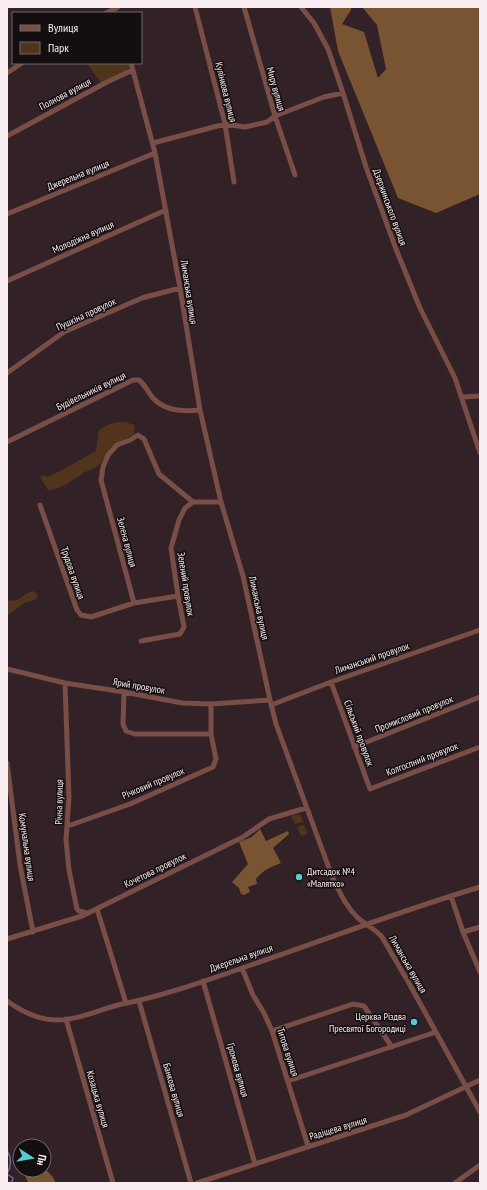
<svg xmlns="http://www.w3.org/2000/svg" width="487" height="1190" font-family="'PT Sans Narrow',sans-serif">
  <rect width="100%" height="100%" fill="#322227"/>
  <!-- green -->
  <path fill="#50341b" d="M87,63H129L130,66L126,71L101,83Z
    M118,422H125L135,425L134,434L110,448L101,463L95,468L85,472L67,484L53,490H48L40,477L44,475L47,477L60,471L96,451L99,430L110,424Z
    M33,591L35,592L38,597L34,600L24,603L7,616V600C20,603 22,594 33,591Z
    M296,815H300L303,822L295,824L291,816Z
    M304,825L308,834L301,836L297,827Z"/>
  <!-- forest -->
  <path fill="#785432" d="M330,7H351V10L342,24L364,32L378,78L386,69L377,25L362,7H480V194L436,213L398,198L338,51Z
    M260,829L266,841L288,831L289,834L273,848L281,863C271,867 263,870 256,879L257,884L248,887L250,892L244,895L241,894L239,888L232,882L248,864L239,842L252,837Z
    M44,1168L53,1177L56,1183H28L24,1173L27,1170H44Z"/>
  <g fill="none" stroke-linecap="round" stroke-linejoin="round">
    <!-- stream -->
    <path stroke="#736894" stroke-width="1.5" d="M7,1151C12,1158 11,1167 7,1174L13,1178L12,1182L9,1183"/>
    <!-- minor -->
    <path stroke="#784e47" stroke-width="5" d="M195,7L225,124L234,182
      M244,7L275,116L295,175
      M301,7L314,23L328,49L343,93L366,167L396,249L420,308L455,378L480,453
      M106,13L117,8
      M131,63L155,153L180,288L200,410L221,502L243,576L270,700L276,724L333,879C340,892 346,907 358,918C366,925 375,929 382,937L410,985L480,1112
      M7,73L22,63
      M7,136L107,82L133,70
      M153,143L225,124L245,127L267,122L275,116L324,97L343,93
      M7,214L155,153
      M7,281L166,210
      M7,373L64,332L142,298L180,288
      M462,397L480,396
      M7,442L133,380H139C145,385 148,392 153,398C164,410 183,412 200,410
      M193,502H221
      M40,505L77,610L81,615L91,617L134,603
      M141,641L180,634L184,627L178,596L171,548L179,520L185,508L193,502L159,474L144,439L138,435L130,440L117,445L108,455L103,467L101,480L134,603L178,596
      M7,669L65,683L124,692L182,703L211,704L270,700
      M331,682L370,789L480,747
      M65,683L69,797L66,840L69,870L77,909L79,911L87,913
      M124,692L123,724L126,731L135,734H211
      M271,705L331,682L480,630
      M354,747L480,697
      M7,763L20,865L33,932
      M68,826L130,804L213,767L216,759L211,734V704
      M451,896L463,932L480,972
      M97,909L126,1003
      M463,932L480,927
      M7,939L82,916L243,837L269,819L306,808
      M242,968L253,995L264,1013L272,1031L308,1146
      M203,981L255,1164
      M7,1001C21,1011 39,1020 57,1020C81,1020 104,1007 127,1003C169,994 211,979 251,965C327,939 403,910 480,887
      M139,1001L191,1183
      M66,1019L113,1183
      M272,1031L353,1004L364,1006L392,1047
      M288,1081L436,1032
      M197,1183L406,1115L480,1080
      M455,1183L480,1165"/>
  </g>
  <!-- markers -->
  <g fill="#51ccd3" stroke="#150e10" stroke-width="1.5">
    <circle cx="299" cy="877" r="4"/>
    <circle cx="414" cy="1022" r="4"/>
  </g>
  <g text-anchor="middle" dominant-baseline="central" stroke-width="3" stroke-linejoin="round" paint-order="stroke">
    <!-- street labels -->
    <g font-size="10" fill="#f7ecef" stroke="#150e10">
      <text transform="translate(276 89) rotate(74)">Миру вулиця</text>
      <text transform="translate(226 92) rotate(76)">Кулінкова вулиця</text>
      <text transform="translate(65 94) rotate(-28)">Полнова вулиця</text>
      <text transform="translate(78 175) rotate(-22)">Джерельна вулиця</text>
      <text transform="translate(390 207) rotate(70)">Дзержинського вулиця</text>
      <text transform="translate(83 237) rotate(-24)">Молодіжна вулиця</text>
      <text transform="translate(189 292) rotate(81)">Лиманська вулиця</text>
      <text transform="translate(86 314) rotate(-25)">Пушкіна провулок</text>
      <text transform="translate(91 391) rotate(-26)">Будівельників вулиця</text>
      <text transform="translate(127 542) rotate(75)">Зелена вулиця</text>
      <text transform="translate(73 573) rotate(71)">Трудова вулиця</text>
      <text transform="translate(186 584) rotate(81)">Зелений провулок</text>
      <text transform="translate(259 608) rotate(78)">Лиманська вулиця</text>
      <text transform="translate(372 658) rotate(-19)">Лиманський провулок</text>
      <text transform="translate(139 686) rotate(10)">Ярий провулок</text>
      <text transform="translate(414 714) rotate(-22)">Промисловий провулок</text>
      <text transform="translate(359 733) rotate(70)">Сільський провулок</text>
      <text transform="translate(422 759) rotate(-21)">Колгоспний провулок</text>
      <text transform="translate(153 783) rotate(-23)">Річковий провулок</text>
      <text transform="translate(59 802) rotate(-89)">Річна вулиця</text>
      <text transform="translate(27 847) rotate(82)">Комунальна вулиця</text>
      <text transform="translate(155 870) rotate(-26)">Кочетова провулок</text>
      <text transform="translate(241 958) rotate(-19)">Джерельна вулиця</text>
      <text transform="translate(408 964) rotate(60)">Лиманська вулиця</text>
      <text transform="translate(288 1052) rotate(72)">Титова вулиця</text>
      <text transform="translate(238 1070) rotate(74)">Громова вулиця</text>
      <text transform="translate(174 1090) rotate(74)">Банкова вулиця</text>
      <text transform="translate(98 1099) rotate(74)">Козацька вулиця</text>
      <text transform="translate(338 1128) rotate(-17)">Радіщева вулиця</text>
    </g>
    <!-- poi labels -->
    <g font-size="10" fill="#f7ecef" stroke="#150e10" text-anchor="start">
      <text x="307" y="871">Дитсадок №4<tspan x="307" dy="12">«Малятко»</tspan></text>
      <text x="406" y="1016" text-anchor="end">Церква Різдва<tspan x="406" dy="12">Пресвятої Богородиці</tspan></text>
    </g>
  </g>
  <!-- border -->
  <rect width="487" height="1190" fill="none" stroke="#f7ecef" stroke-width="16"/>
  <!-- legend -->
  <rect x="12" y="12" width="130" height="52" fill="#150e10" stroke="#6f6769"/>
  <rect x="20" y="25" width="20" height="6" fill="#784e47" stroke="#6f6769"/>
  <text x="48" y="32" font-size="12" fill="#f7ecef">Вулиця</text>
  <rect x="20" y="42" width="20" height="12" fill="#50341b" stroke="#6f6769"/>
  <text x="48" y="52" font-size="12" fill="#f7ecef">Парк</text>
  <!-- north arrow -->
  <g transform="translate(32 1158) rotate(102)"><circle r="19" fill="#150e10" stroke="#6f6769"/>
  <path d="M0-3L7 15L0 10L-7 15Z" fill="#51ccd3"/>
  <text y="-6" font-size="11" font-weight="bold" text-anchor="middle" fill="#f7ecef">Пн</text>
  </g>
</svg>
